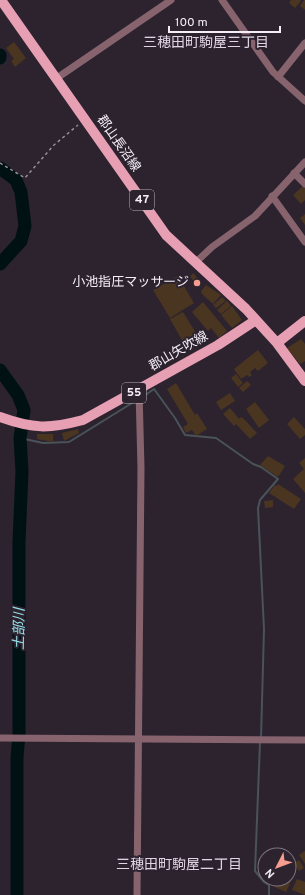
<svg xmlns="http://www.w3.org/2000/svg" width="305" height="895" font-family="Overpass,'Noto Sans JP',sans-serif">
  <rect width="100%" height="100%" fill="#2c232f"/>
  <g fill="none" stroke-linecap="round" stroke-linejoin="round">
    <!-- stream -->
    <path stroke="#495358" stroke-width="2" d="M141,398L154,389L175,418L185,435L216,438L253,464L261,467L278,479L260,500L258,508L264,629L261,738
      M20,438L43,443L69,442L137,400
      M260,742L255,871L264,882L269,885V895"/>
    <!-- river -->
    <path stroke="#001114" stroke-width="13" d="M0,55V58
      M0,168L16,180L21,192L25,226L21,241L0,264
      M0,370L18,395L24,410L20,438L22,471L19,542V735L17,757V895"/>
  </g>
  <!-- building -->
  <path fill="#4a3520" d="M291,0H300L301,1L295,8L289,3Z
    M304,0H305V10L300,6Z
    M14,42L26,58L15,67L11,61L14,59L6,48Z
    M303,186L305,188V200L301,204L293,195Z
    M305,214V225L300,218Z
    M194,273L201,285L197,287L190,276Z
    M178,276L194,303L170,318L153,290Z
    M206,285L221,295L213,304L202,294L201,291Z
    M222,297L226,301L216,308L213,305Z
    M227,301L231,306L221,314L217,310Z
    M203,302L227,331L219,338L211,328L208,331L192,312Z
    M232,306L242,320L232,328L221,315Z
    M183,312L201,341L187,349L170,319Z
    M301,339L305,344V361L300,364L287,348Z
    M258,350L268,363L258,371L255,368L250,372L252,375L249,377L247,375L241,379L234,369Z
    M236,374L243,383L238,387L231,378Z
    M247,381L251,385L243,392L239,388Z
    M176,383L195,415L197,413L207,429L196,436L192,430L186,433L183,427L188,424L167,389Z
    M230,393L235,401L221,410L216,402Z
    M255,402L269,420L259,428L246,409Z
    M230,408L239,419L241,417L244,419L257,433L250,439L236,424L234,426L223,414Z
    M294,417L305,429V435L300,439L287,424Z
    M78,429L79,433L64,441L62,433Z
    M37,434H53V442L37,439Z
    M268,456L285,466L278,477L260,465Z
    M305,458V493L293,479L304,469L299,463Z
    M278,484L301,499L294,509L269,493L275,485L277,486Z
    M273,500V507L265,508L264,501Z
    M305,851V864L299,855Z
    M299,860L304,868L299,871L294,863Z
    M265,867V878L261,876Z
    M273,879H288L291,881L286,892L270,885Z
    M297,879L305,882V895L292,890Z"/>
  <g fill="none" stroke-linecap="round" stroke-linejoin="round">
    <!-- path -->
    <path stroke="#958e98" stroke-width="1.5" stroke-dasharray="3 3" stroke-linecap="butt" d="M0,163L25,178L54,145L78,125"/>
    <!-- minor -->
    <path stroke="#86636d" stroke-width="7" d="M222,0L273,72L305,101
      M278,77L305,43
      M57,78L171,0
      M294,173L305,184
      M272,196L305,242
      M195,263L212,247L255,216L305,162
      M0,738L305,740
      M137,895L141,468L139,390"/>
    <!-- primary -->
    <path stroke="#e79fb3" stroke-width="10" d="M1,0L166,235L246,309L277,343L305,381
      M277,343L305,321
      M0,417C33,429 49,429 83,420L218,345L256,320"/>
  </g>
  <!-- markers -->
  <circle fill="#f59d8f" stroke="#2c232f" stroke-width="1.5" cx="197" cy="283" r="4"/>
  <g text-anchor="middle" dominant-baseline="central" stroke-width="4" stroke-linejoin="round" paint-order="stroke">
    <!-- shield labels -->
    <g fill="#2c232f" stroke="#b8b1ba" stroke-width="1">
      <rect x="130" y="190" width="24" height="20" rx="3"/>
      <rect x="122" y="383" width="24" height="20" rx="3"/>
    </g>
    <g font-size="12" font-weight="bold" fill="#f4eef6">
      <text x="142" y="200">47</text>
      <text x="134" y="393">55</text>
    </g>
    <!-- street labels -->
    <g font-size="13" fill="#f4eef6" stroke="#2c232f">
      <text transform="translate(118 144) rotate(55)">郡山長沼線</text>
      <text transform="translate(179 352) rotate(-30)">郡山矢吹線</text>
    </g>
    <!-- poi labels -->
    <g font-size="13" fill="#f4eef6" stroke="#2c232f" text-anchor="end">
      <text x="189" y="283">小池指圧マッサージ</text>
    </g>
    <!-- neighbourhood labels -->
    <g font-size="14" fill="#e1d5e4" stroke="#2c232f">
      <text x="206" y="43">三穂田町駒屋三丁目</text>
      <text x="179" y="865">三穂田町駒屋二丁目</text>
    </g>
    <!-- water labels -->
    <g font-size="14" font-style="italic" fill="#96e1eb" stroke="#2c232f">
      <text transform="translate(20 629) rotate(-89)">土部川</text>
    </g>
  </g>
  <!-- north arrow -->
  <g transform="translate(277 867) rotate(228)"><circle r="19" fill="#2c232f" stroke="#7c747f"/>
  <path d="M0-3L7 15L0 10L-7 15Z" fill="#f59d8f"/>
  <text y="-6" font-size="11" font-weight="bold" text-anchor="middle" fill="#f4eef6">N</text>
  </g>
  <!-- scale -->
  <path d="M169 26v6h111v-6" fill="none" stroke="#f4eef6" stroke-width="2"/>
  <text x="175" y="26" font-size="12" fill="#f4eef6" stroke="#2c232f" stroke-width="3" paint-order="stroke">100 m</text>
</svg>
